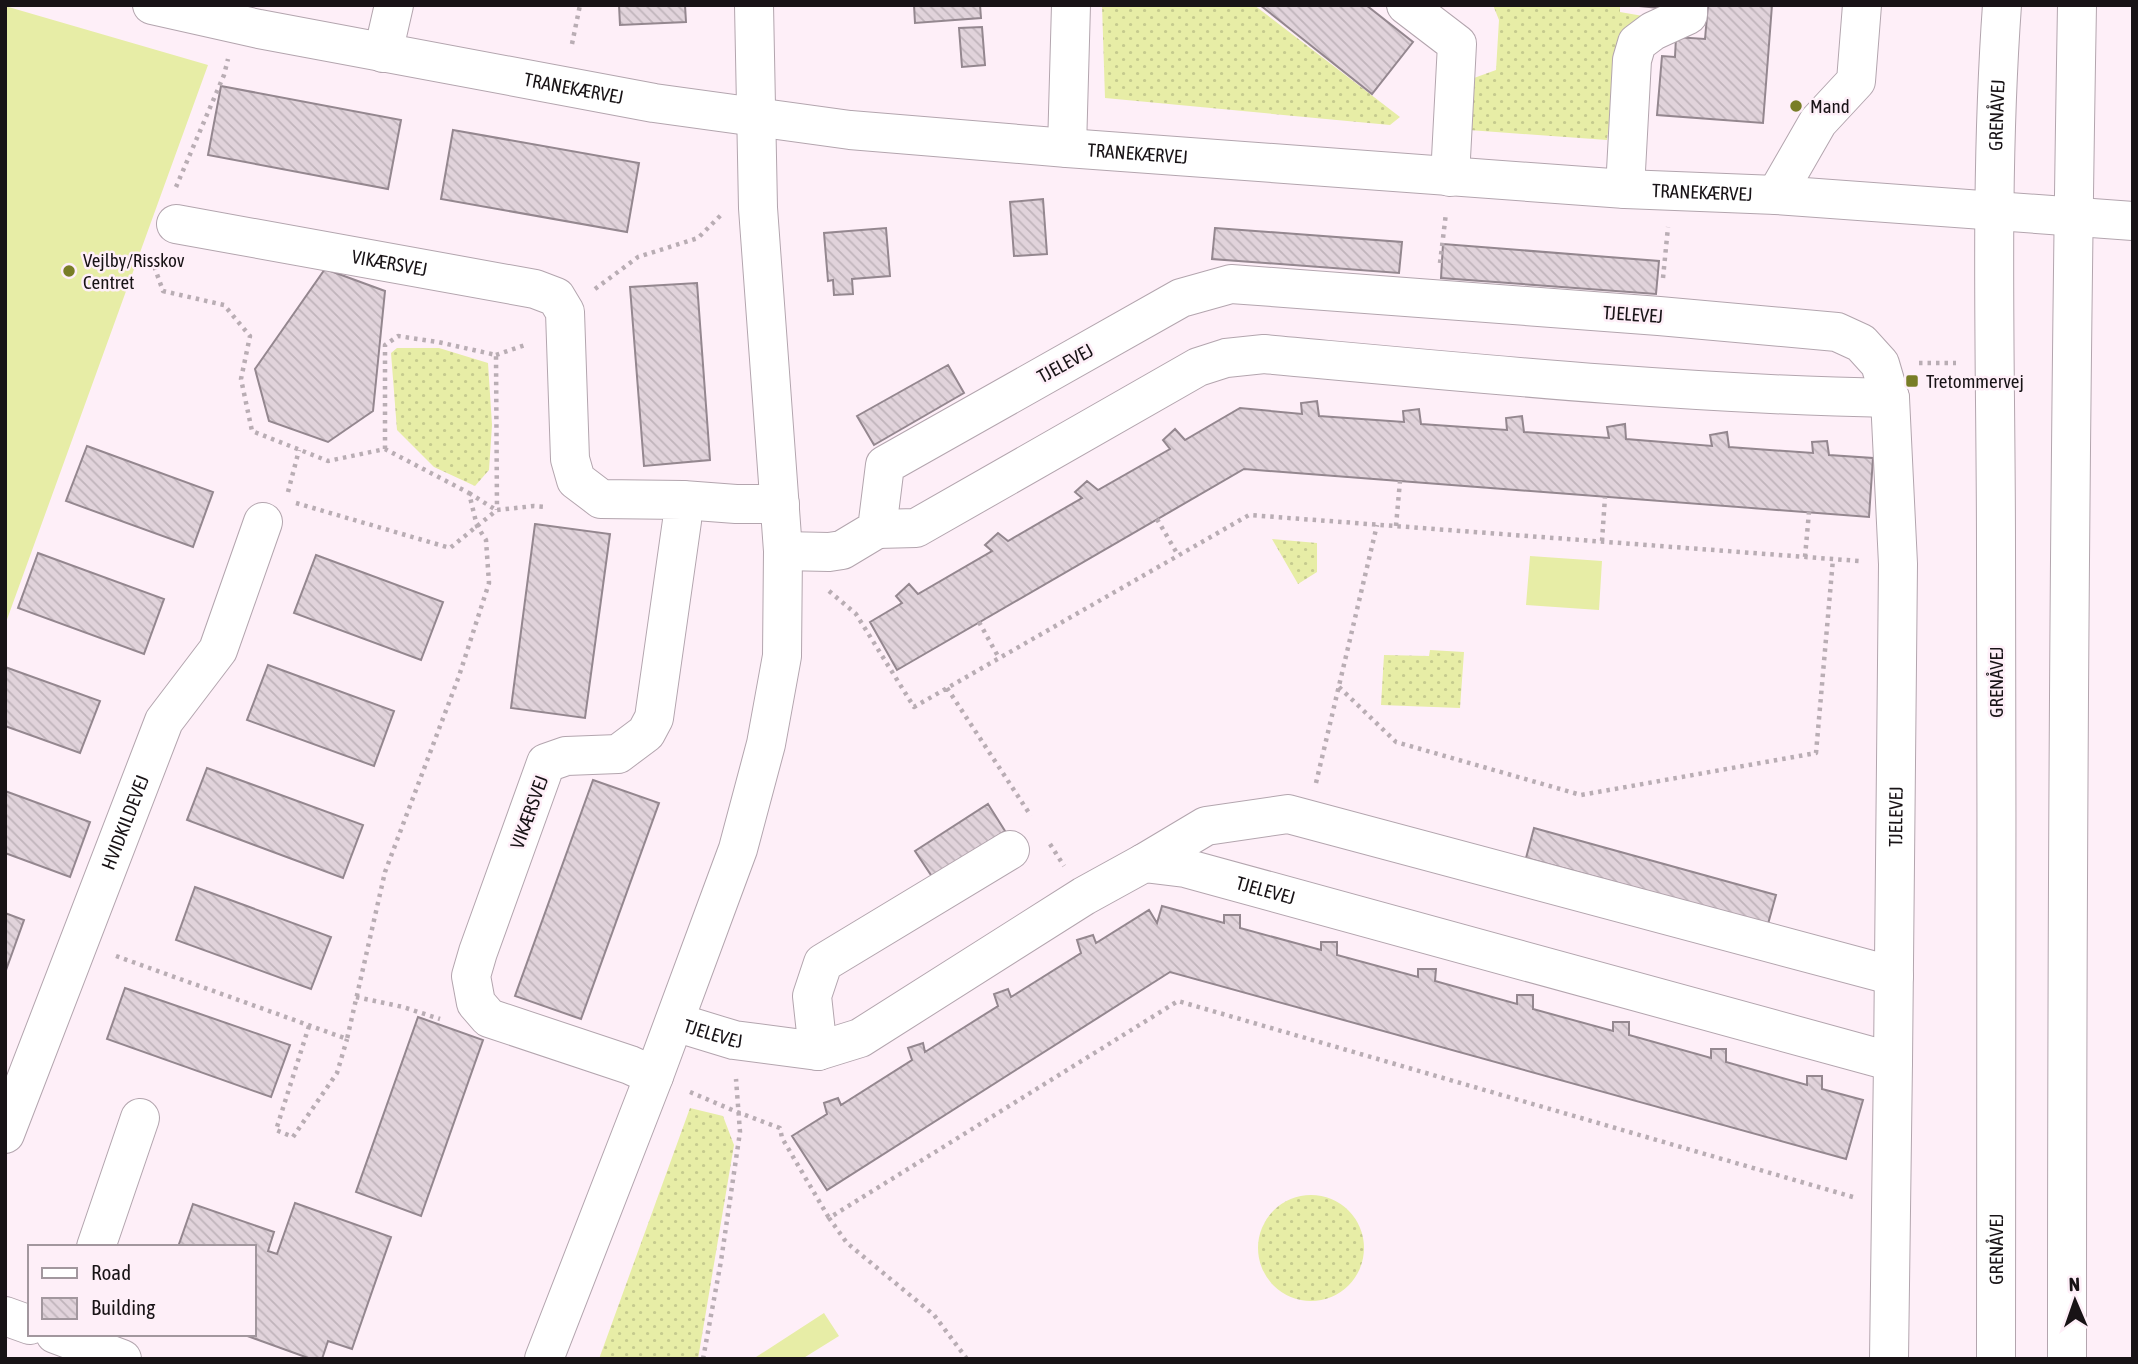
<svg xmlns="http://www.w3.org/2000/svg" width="2138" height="1364" font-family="'Asap Condensed',sans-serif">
  <defs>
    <pattern id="grass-dots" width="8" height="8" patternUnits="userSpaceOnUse" patternTransform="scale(1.75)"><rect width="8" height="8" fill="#e7eda6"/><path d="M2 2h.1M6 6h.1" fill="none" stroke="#c5ca8e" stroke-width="1.8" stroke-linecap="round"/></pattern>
    <pattern id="building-back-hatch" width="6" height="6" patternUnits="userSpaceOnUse" patternTransform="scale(1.75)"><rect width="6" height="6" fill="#e1d3db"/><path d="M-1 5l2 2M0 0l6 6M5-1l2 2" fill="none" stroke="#c0b4bb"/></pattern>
  </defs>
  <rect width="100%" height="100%" fill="#feeff8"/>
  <!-- grass -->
  <path fill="url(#grass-dots)" d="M1102,5H1254L1400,117L1390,125L1105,98Z
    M1493,5H1620V12L1643,16L1620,37L1607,140L1469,130L1474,78L1496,70L1499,20Z
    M397,348H439L488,363L492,425L489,470L475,486L434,467L397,430L391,353Z
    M1272,539L1317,543V572L1298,584Z
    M1430,650L1464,652L1460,708L1381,705L1384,655L1429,656Z
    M690,1108L723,1116L734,1145L698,1359H599Z
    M1258 1248a53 53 0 1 1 106 0a53 53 0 1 1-106 0Z"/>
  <!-- garden -->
  <path fill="#e7eda6" d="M5,6L208,65L5,625Z
    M1530,556L1602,561L1599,610L1526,605Z
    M824,1313L839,1336L802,1359H753Z"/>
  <!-- building -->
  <path fill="url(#building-back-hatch)" stroke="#94878f" stroke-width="2" d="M619,5H685L686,22L620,25Z
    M914,5H980L981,18L915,23Z
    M1260,5H1366L1413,42L1372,94Z
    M1629,5H1668V9Z
    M1708,5H1772L1763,123L1657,115L1662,56L1675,57L1676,37L1705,39Z
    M982,27L985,65L962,67L959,28Z
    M221,86L401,120L388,189L208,155Z
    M453,130L639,163L627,232L441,199Z
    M1043,199L1047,254L1014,256L1010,202Z
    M886,228L890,276L852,279L853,294L834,295L833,280L828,281L824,233Z
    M1215,228L1402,242L1399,273L1212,259Z
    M1443,244L1659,261L1656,294L1441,278Z
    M325,269L385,291L373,411L328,442L269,421L255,369Z
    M697,283L710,460L644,466L630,287Z
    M948,365L964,393L874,445L857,416Z
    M1317,401L1319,416L1404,422L1403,411L1419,409L1421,424L1507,430L1506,418L1522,416L1524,432L1609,438L1607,427L1625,424L1626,439L1712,446L1710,435L1727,432L1729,447L1813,453L1812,442L1827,441L1829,455L1873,458L1869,517L1244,469L897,670L870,622L902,603L896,596L909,584L918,594L992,551L985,545L998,533L1008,541L1082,498L1075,492L1087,481L1098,490L1170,449L1163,440L1175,429L1185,440L1240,408L1302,414L1301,403Z
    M87,446L213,492L193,547L66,501Z
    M535,524L610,534L585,718L511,708Z
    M38,553L164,599L144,654L18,608Z
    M316,555L443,602L421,660L294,613Z
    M268,665L394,711L374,766L247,720Z
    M5,667L100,701L80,753L5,726Z
    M207,768L363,825L343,878L187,820Z
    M593,780L659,803L581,1019L515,996Z
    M5,791L90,822L70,877L5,853Z
    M988,804L1005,831L933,878L915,851Z
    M1534,828L1776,895L1768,924L1526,858Z
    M195,887L331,937L311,989L176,940Z
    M1162,906L1224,923V915H1240V928L1321,950V942H1337V955L1418,977V969H1436L1435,981L1517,1004V995H1533V1009L1613,1031V1022H1629V1035L1711,1058V1049H1726V1062L1807,1085V1076H1822V1089L1863,1100L1846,1159L1170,972L827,1190L792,1136L827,1114L824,1103L838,1098L841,1105L912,1060L908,1048L923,1043L925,1052L998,1006L994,994L1008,989L1011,997L1081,953L1077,940L1093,935L1096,943L1149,910L1157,923Z
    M5,913L24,920L5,973Z
    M125,988L290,1045L271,1097L107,1039Z
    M418,1017L483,1040L421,1216L356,1192Z
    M295,1203L391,1237L352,1349L328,1341L322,1359H311L242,1334H254V1247H178L193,1204L274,1232L268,1251L277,1254Z"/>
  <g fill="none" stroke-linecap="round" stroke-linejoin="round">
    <defs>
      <g id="minor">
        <path id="s1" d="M152,5L259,29L654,103L850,130L1067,148L1625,189L1776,195L2133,221"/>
        <path d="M1406,5L1457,44L1450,177"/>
        <path d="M383,53L394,5"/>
        <path d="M1067,148L1071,5"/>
        <path d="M1625,189L1632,60L1637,43L1653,31L1688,15V5"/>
        <path d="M1776,195L1818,122L1856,81L1862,5"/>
        <path id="s2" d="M176,224L535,289L556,297L565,312L570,459L576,480L601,499L683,500L682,521L654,718L646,733L618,754L566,756L546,763L478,952L471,976L476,1003L489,1018L630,1065L654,1076"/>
        <path d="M683,500L736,504H780"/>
        <path d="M877,529L916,528L1198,367L1226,358L1264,354C1472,373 1681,394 1890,398"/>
        <path d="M1144,863L1206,826L1288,814L1894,976"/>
        <path id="s3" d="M675,1022L734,1040L818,1051L860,1038L1084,896L1144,863L1185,868L1893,1062L1898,564L1890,398L1880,364L1861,343L1837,332L1659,316L1231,284L1181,298L885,465L877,529L842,550L829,552L783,551"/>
        <path d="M818,1051L812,996L823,963L1010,850"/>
        <path id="s4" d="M5,1134L164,721L218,650L263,522"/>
        <path d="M96,1247L140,1118"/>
        <path d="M5,1316L30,1325"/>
        <path d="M55,1334L122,1359"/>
        <path d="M544,1359L654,1076L738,849L766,744L782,656L783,551L758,208L754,5"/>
        <path d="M1889,1359L1893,1062"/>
      </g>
      <g id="major">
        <path id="s5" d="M1996,1359C1996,1089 1997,819 1996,549C1996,368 1989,186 2002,5"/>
        <path d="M2067,1359C2067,908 2069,456 2077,5"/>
      </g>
    </defs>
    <!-- minor casing -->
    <use href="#minor" stroke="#b3a5ae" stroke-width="40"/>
    <!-- major casing -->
    <use href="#major" stroke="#b3a5ae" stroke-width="40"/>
    <!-- path -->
    <path stroke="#b9adb4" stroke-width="4.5" stroke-dasharray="3.5 5" stroke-linecap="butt" d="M572,44L580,5
      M176,187L224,75L228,59
      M1440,263L1446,213
      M1663,278L1668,227
      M595,289L638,257L698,238L721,215
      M496,355L528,344
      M1919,363H1956
      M385,449V345L398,336L438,342L496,355L497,510
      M288,492L299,450
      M469,493L496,510
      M296,503L450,548L497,510L534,506L547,507
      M1157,519L1178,555
      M1396,526L1400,481
      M1602,541L1605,497
      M1805,557L1809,512
      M829,591L856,614L914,707L1249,515L1859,561
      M979,622L999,658
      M1339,687L1396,742L1581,795L1816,753L1833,559
      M947,688L1031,816
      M1316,783L1377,525
      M1050,844L1064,866
      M116,956L347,1039L385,872L459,676L489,583L486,540L477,526L469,493L385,449L328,461L252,431L241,379L250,336L224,305L163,291L153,263L156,254
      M356,997L403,1007L440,1019
      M309,1026L276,1130L293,1137L337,1073L347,1039
      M690,1092L737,1112L780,1128L782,1138L829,1218
      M703,1359L721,1261L740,1132L736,1079
      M967,1359L934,1315L847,1243L829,1218L1178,1001L1853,1197"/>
    <!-- minor -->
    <use href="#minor" stroke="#fff" stroke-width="38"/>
    <!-- major -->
    <use href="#major" stroke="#fff" stroke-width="38"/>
  </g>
  <!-- markers -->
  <g fill="#787d26" stroke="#feeff8" stroke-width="2.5">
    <circle cx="1796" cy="106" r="7"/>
    <circle cx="69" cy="271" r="7"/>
    <rect x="1905" y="374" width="14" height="14" rx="3.5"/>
  </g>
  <g text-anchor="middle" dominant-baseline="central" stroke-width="5" stroke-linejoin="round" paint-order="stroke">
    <!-- street labels -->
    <g font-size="19" fill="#181316" stroke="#feeff8">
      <text stroke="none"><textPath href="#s1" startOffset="430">TRANEKÆRVEJ</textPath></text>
      <text stroke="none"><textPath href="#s5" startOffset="1244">GRENÅVEJ</textPath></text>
      <text stroke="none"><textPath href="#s1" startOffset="998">TRANEKÆRVEJ</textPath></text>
      <text stroke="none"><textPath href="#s1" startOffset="1564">TRANEKÆRVEJ</textPath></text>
      <text stroke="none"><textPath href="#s2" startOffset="217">VIKÆRSVEJ</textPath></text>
      <text transform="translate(1633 314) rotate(4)">TJELEVEJ</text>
      <text transform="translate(1065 363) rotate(-29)">TJELEVEJ</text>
      <text transform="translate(1996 682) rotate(-90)">GRENÅVEJ</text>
      <text transform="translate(529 812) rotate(-70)">VIKÆRSVEJ</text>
      <text stroke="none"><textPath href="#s3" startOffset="1545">TJELEVEJ</textPath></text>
      <text stroke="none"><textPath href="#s4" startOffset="334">HVIDKILDEVEJ</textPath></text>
      <text stroke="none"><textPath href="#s3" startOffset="649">TJELEVEJ</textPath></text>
      <text stroke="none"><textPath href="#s3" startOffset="40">TJELEVEJ</textPath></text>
      <text stroke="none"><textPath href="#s5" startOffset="110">GRENÅVEJ</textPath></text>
    </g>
    <!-- poi labels -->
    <g font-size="19" fill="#181316" stroke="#feeff8" text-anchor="start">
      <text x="1810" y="106">Mand</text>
      <text x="83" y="260">Vejlby/Risskov<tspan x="83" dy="22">Centret</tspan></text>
      <text x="1926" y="381">Tretommervej</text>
    </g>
  </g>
  <!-- border -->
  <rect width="2138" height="1364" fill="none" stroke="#181316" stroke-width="14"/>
  <!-- legend -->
  <rect x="28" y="1245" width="228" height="91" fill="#feeff8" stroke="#a2979e" stroke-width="2"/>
  <rect x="42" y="1268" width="35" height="10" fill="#ffffff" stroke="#a2979e" stroke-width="2"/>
  <text x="91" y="1280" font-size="21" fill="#181316">Road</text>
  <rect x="42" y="1298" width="35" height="21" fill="url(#building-back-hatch)" stroke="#a2979e" stroke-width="2"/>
  <text x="91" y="1315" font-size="21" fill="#181316">Building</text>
  <!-- north arrow -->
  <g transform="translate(2075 1301) rotate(358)" stroke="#feeff8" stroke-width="5" paint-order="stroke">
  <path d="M0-5L12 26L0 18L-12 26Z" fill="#181316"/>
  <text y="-10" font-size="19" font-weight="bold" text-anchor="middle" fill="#181316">N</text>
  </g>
</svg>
